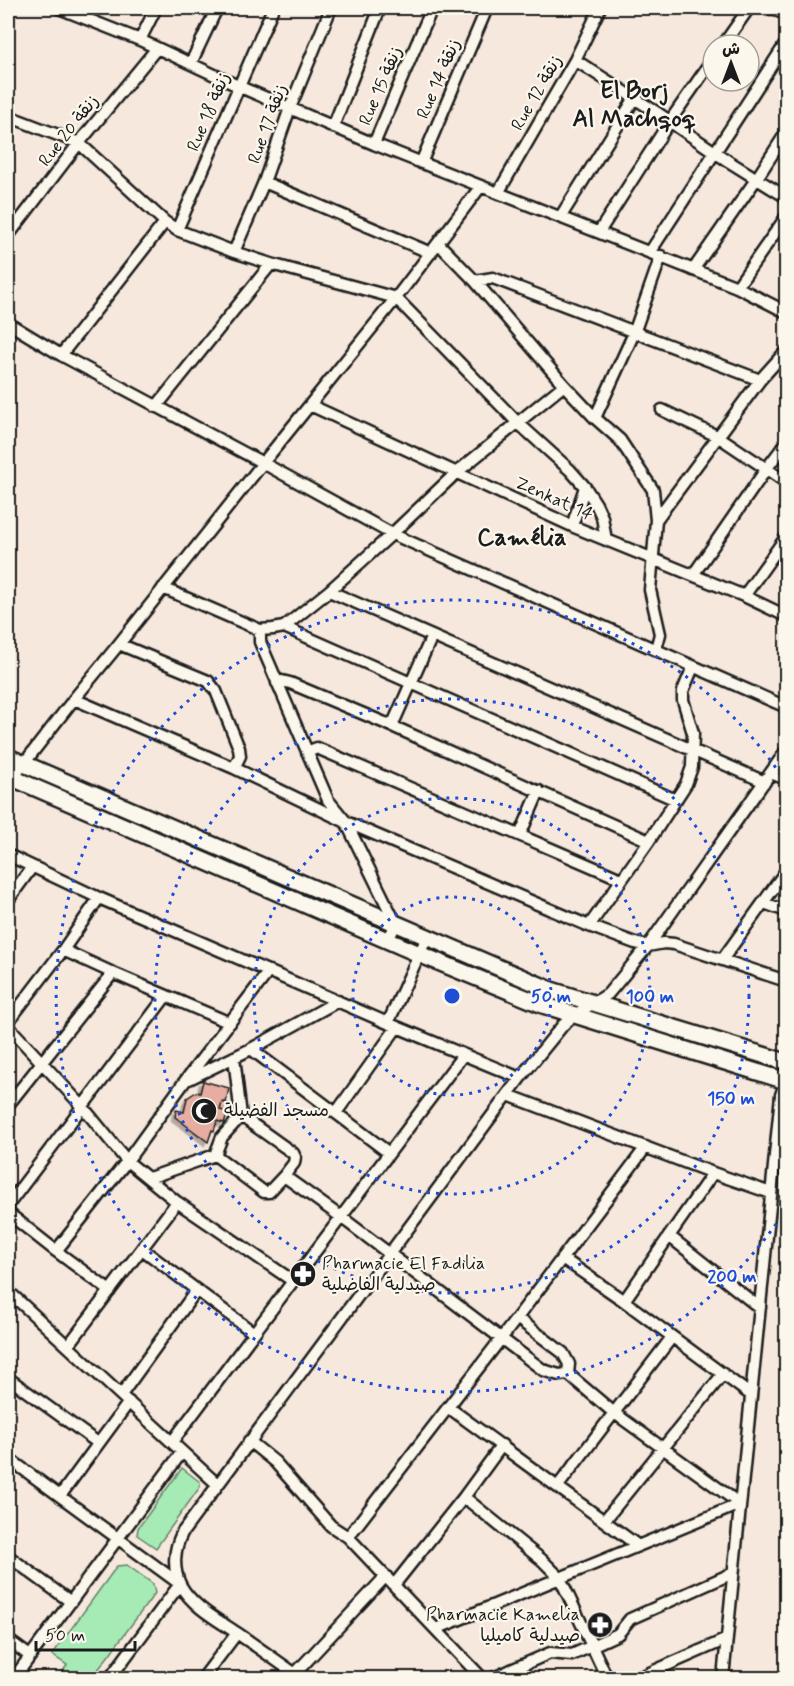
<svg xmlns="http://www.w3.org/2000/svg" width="794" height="1686" font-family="Mynerve,'Playpen Sans Arabic',sans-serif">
  <defs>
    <filter id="shadow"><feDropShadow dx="-3.5" dy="3.5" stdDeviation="0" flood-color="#0004"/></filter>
  </defs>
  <rect width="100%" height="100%" fill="#f7e8dd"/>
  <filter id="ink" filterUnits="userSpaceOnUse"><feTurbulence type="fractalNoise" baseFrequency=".0167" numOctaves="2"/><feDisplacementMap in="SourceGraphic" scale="12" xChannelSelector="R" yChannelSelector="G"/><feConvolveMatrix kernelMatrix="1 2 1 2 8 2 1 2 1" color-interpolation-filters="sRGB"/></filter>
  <g filter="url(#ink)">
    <!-- green -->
    <path fill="#a6eab5" stroke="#618368" stroke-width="1.5" d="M182,1468L200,1482V1487L156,1548L137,1535L138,1528Z
      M127,1565L153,1584L155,1593L92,1678H58L67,1665L52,1655L117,1566Z"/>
    <!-- building -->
    <path fill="#e6ada0" stroke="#1c1c1c" stroke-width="1.5" filter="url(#shadow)" d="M203,1081L229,1088L226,1103L222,1102L220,1110L228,1112L224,1123L217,1121L214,1131L212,1130L208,1142L175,1117L176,1110L184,1112L187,1098L196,1092L200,1093Z
      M222,1102L230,1104L228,1112L220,1110Z"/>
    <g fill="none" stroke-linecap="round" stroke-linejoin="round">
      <defs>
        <path id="street" d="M59,8L140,40L238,86L374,144L737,287L786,312
          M769,8L786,14
          M140,40L156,8
          M723,45L749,8
          M575,60L656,112L728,161L786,197
          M191,63L217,8
          M8,116L79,143L165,222L177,230L234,252L271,264L396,298L517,422L570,470L585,487L596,504L602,517L606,540
          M333,127L380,8
          M374,144L432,8
          M421,163L487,8
          M264,182L431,253
          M481,186L438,243L475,281L564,385L595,418L620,440L653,490L656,520L650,590L660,634L656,649
          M498,193L575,60L600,8
          M561,216L635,98
          M177,230L273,8
          M599,232L670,121L713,59
          M8,236L79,143L157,48
          M234,252L264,182L290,108L331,8
          M650,252L786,43
          M693,270L757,178L786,133
          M475,281L493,278L760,380
          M737,287L786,217
          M8,323L61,355L263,463L392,534L786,707
          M61,355L165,222
          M310,405L572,526L744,596L786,616
          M156,407L271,264
          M662,410L719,437L786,482
          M595,418L634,333L661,256
          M656,520L760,380L786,351
          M572,526L585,487
          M693,575L767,468L786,443
          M163,588L260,630L273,629L284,627L329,591L392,534L456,473L564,385
          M329,591L765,782
          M744,596L786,537
          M284,627L676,800
          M260,630V642L328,800L346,822L396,924L388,940
          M119,644L208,681L216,691L239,748L240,756L234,768
          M277,683L282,681L290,683L392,726L649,841
          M74,699L234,768L346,822L589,926L635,943L648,946L664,943L674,944L786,981
          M392,726L432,636
          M307,752L317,748L621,879
          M771,773L786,779
          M8,784L74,699L119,644L263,463L396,298L438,243
          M520,835L539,791
          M8,855L99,898L397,1027L520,1078
          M8,900L32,867
          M764,903L786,911
          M589,926L649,841L686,784L692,767L693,733L683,700V691L693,667
          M63,950L113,973L230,1023
          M722,960L786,871
          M8,1022L63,950L99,898
          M388,1023L427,937
          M8,1026L82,1106L127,1161L177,1202L293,1281
          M251,1049L389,1153
          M189,1079L251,1049L338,1001
          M508,1095L713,1173L771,1193
          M8,1105L113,973
          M336,1113L397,1027
          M215,1155L264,1192H269L284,1176L294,1163L295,1157L293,1153L241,1116
          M284,1176L341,1217L543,1370L559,1375L568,1374
          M149,1178L215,1155L222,1137L241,1116L234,1057
          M8,1205L166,996
          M8,1213L56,1251
          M669,1236L760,1308
          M142,1249L254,1333
          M562,1258L624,1301L751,1395
          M8,1291L217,1484
          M110,1291L56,1251L127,1161L185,1081L269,971
          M624,1301L713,1173
          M517,1318L563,1353L569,1364L568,1374L613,1412L740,1504
          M68,1346L177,1202
          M8,1378L98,1443
          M121,1395L196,1291
          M448,1407L637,1545
          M249,1441L275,1462L331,1526L348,1537L482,1678
          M172,1442L463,1055
          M502,1445L464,1497L542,1560L560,1578L607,1678
          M8,1458L180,1584
          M558,1486L672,1337
          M60,1496L129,1402
          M604,1521L723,1374
          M348,1537L517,1318L646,1147
          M8,1556L71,1602
          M394,1585L464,1497
          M436,1629L740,1504
          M8,1640L30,1656
          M14,1678L182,1452
          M110,1678L180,1584
          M203,1678L237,1633
          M291,1678L386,1576
          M301,1678C280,1663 259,1648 237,1633C218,1620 193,1607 181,1586C172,1569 174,1549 182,1533L520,1078L563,1025L576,1014L608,994L648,946L786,751
          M493,1678L550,1653L572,1655L618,1634L630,1619L733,1573
          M638,1678L727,1639
          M723,1678L781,1095L786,1081"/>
        <path id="secondary" d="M8,757L551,990L786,1062
          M8,776L419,954L543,1005L786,1081"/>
      </defs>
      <!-- street casing -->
      <use href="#street" stroke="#1c1c1c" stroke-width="15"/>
      <!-- secondary casing -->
      <use href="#secondary" stroke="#1c1c1c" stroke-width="20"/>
      <!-- street -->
      <use href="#street" stroke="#fbf7ec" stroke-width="10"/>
      <!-- secondary -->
      <use href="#secondary" stroke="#fbf7ec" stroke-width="15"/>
    </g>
  </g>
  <!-- distance rings -->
  <g fill="none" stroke="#1d4ed8" stroke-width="3" stroke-dasharray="3 6">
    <circle cx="452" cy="996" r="99"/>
    <circle cx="452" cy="996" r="198"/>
    <circle cx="452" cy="996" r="297"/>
    <path d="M786 1209A396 396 0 1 1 786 783"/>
  </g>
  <!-- icons -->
  <defs>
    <symbol id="mosque-disc" viewBox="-11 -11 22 22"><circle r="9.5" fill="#1c1c1c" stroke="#fbf7ec"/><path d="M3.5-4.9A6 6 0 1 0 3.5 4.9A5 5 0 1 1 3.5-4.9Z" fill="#fff"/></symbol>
    <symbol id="pharmacy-disc" viewBox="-11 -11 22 22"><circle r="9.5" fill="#1c1c1c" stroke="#fbf7ec"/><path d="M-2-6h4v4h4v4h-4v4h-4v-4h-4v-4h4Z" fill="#fff"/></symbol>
  </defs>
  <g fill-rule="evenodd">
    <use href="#mosque-disc" x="189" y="1096" width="30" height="30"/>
    <use href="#pharmacy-disc" x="288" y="1259" width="30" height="30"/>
    <use href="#pharmacy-disc" x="585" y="1610" width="30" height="30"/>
  </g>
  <g text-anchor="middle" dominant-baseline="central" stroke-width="4.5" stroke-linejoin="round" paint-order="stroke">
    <!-- street labels -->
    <g font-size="18" fill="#1c1c1c" stroke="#fbf7ec">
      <text transform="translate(439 79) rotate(-67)">Rue 14 زنقة</text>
      <text transform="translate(381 86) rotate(-67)">Rue 15 زنقة</text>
      <text transform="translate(537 93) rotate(-60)">Rue 12 زنقة</text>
      <text transform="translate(209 112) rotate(-67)">Rue 18 زنقة</text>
      <text transform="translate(268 124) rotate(-70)">Rue 17 زنقة</text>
      <text transform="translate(69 131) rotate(-52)">Rue 20 زنقة</text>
      <text transform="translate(554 499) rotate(24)">Zenkat 14</text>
    </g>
    <!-- poi labels -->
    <g font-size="18" fill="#1c1c1c" stroke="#fbf7ec" text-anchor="start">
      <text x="224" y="1111">مسجد الفضيلة</text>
      <text x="322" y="1264">Pharmacie El Fadilia<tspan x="322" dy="21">صيدلية الفاضلية</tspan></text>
      <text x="580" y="1615" text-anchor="end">Pharmacie Kamelia<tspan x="580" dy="21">صيدلية كاميليا</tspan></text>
    </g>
    <!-- district labels -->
    <g font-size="24" font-weight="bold" fill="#1c1c1c" stroke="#fbf7ec">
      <text x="634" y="91">El Borj<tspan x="634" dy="28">Al Machqoq</tspan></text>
      <text x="522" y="538">Camélia</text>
    </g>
  </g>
  <circle cx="452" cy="996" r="9" fill="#1d4ed8" stroke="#fbf7ec" stroke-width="3"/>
  <g font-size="18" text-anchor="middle" font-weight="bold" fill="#1d4ed8" stroke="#fbf7ec" stroke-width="4.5" stroke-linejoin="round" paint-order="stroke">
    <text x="551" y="1002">50 m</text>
    <text x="650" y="1002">100 m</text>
    <text x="731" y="1104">150 m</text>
    <text x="732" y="1282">200 m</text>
  </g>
  <!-- margin -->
  <rect width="794" height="1686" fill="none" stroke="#fbf7ec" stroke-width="30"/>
  <rect x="15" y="15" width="764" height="1656" fill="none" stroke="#1c1c1c" stroke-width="2" filter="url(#ink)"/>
  <!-- north arrow -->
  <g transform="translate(731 63)"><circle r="28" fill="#fbf7ec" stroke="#a29f99" stroke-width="1.5"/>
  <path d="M0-4.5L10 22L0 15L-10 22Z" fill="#1c1c1c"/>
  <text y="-9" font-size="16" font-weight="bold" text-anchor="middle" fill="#1c1c1c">ش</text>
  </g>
  <!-- scale -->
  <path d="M36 1641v9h99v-9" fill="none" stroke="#1c1c1c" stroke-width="3"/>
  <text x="45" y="1641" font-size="18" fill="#1c1c1c" stroke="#fbf7ec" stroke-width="4.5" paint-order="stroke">50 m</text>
</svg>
